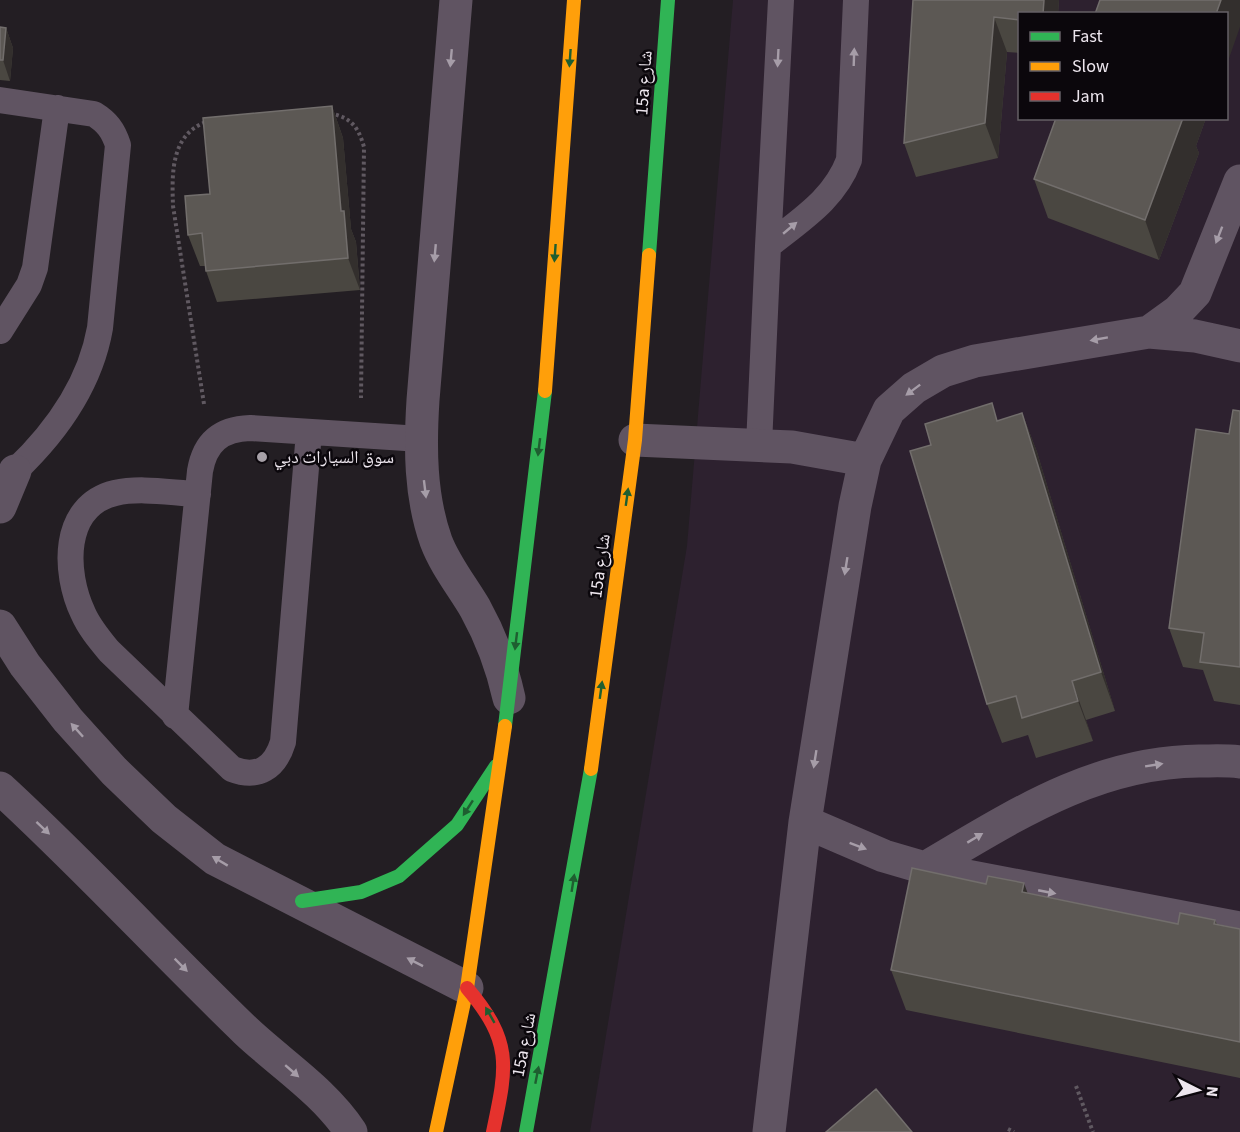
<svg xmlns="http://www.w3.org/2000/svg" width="1240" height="1132" font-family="'Source Sans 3','Noto Naskh Arabic',sans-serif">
  <rect width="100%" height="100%" fill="#231e23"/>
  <!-- built -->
  <path fill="#2d212f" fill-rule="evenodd" d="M733,0H1240V1132H590L687,546ZM1020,14H1226V118H1020Z"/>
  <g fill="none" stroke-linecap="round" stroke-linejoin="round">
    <!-- path -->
    <path stroke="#605961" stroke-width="4" stroke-dasharray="3 3" stroke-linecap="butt" d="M330,113C351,118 358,126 364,147L361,398
      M204,404L173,206C172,175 170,135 206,122
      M1076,1086L1093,1132
      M1008,1129L1014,1132"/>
    <!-- lane -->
    <path stroke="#605462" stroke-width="26" d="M781,0L768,246C800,220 834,200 849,160L856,0
      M0,100L94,114C107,122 113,130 118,145L100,328C90,385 56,432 15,471
      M0,331L29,285L35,268L57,108
      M759,445L768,246
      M198,494C172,493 141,487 115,493C61,506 64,573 83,613C89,627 99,639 109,651L232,769C258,779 275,768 283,742L309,432
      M175,716L200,471C205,442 221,429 250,428L421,439"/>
    <!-- street -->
    <path stroke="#605462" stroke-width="33" d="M456,0L423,400C420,447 420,496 436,541C445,565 462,586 475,608C491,637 502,666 509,698
      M1149,332L1178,311L1195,293L1240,181
      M635,440L792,447L865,460
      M0,507L15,471
      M0,626L25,665L68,720L114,771L164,819L215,859L467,988
      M0,788C85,866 163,951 246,1031C281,1064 324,1091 351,1132
      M805,822L884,856L925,868L1240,928
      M925,868C1012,817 1094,762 1199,761C1212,761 1227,760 1240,762
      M769,1132L805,822L855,506L865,460L889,410L914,388L943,371L975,361L1149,332L1195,336L1240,346"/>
    <!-- fast -->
    <path stroke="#30b455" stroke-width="14" d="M649,255L668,0
      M505,726L545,391
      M302,901L361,892L399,876L457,825L496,766
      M526,1132L591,769"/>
    <!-- slow -->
    <path stroke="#ff9f0a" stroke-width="14" d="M545,391L574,0
      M591,769L635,440L649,255
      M436,1132L467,988L505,726"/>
    <!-- jam -->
    <path stroke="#e5322d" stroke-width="14" d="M467,988C513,1042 507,1066 493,1132"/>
  </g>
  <!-- wall -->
  <path fill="#4a4741" d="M913,0H1059L1058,14H1020V53L1007,52L998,158L916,177L904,143Z
    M0,27L6,28L13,48L10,81L0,80Z
    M332,106L343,138L351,229L356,242L360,290L217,302L206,271L205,266H200L188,235L210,194Z
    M1056,118H1206L1196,146L1199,153L1159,260L1048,218L1034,179Z
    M1240,411V705L1214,701L1203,670L1183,667L1169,628L1229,434Z
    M1022,413L1037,452L1115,711L1086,720L1093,741L1036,758L1028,735L1002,743L987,704L931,445Z
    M986,884L1028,893L1178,924L1215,920L1217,924L1240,929V1078L906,1010L891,970Z"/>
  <!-- shaded-wall -->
  <path fill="#332f2d" d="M1044,0H1059L1058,14H1043Z
    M1221,0H1240V27L1227,64V14H1216Z
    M994,17L1007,52L998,158L985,123Z
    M6,28L13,48L10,81L3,60Z
    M332,106L343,138L351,229L356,242L360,290L348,258L341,211Z
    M1182,118H1206L1196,146L1199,153L1159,260L1145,220Z
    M1022,413L1037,452L1115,711L1101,672Z
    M1072,681L1086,720L1093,741L1078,701Z
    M1024,883L1038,922L1022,892Z"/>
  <!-- building -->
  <path fill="#5c5854" stroke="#726e6c" stroke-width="1.5" d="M913,0H1044L1043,14H1020V20L994,17L985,123L904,143Z
    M1100,0H1221L1216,14H1095Z
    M0,27L6,28L3,60H0Z
    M332,106L341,211H344L348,258L206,271L202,233L188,235L185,196L210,194L203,118Z
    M1056,118H1183L1145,220L1034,179Z
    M992,403L997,421L1022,413L1101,672L1072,681L1078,701L1022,718L1016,696L987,704L910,451L931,445L925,424Z
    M1233,410L1240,411V667L1200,662L1204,633L1169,628L1196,429L1229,434Z
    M912,868L986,884L988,876L1024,883L1022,892L1178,924L1180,913L1215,920L1214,924L1240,929V1042L891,970Z
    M876,1089L912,1132H826Z"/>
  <!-- one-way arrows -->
  <defs><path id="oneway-solid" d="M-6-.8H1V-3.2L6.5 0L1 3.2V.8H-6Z" transform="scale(1.5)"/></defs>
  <g fill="#a69da8">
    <use href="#oneway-solid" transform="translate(854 57) rotate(-88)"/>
    <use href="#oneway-solid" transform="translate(451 58) rotate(95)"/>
    <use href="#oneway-solid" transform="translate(778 58) rotate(93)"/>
    <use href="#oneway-solid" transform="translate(790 228) rotate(-40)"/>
    <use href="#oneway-solid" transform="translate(1219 235) rotate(111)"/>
    <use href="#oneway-solid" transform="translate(435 253) rotate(95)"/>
    <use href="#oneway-solid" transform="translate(1099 339) rotate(170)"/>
    <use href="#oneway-solid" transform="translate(913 390) rotate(143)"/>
    <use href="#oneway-solid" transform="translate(425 489) rotate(83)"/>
    <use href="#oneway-solid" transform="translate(846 566) rotate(99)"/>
    <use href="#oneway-solid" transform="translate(77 730) rotate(-132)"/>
    <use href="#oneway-solid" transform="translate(815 759) rotate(99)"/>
    <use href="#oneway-solid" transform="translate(1154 765) rotate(-9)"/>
    <use href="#oneway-solid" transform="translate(43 828) rotate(43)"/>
    <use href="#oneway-solid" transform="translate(975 838) rotate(-31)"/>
    <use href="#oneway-solid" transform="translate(858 846) rotate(21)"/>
    <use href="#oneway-solid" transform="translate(220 861) rotate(-149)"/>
    <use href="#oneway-solid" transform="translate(1047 892) rotate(11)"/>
    <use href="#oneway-solid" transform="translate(415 962) rotate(-153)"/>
    <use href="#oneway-solid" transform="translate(181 965) rotate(45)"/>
    <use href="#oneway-solid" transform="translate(292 1071) rotate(41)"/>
  </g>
  <g fill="#1e5e30">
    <use href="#oneway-solid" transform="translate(570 58) rotate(94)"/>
    <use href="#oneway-solid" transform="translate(555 253) rotate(94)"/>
    <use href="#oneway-solid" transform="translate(539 447) rotate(97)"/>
    <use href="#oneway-solid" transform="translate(627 497) rotate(-82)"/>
    <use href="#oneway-solid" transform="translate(516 641) rotate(97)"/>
    <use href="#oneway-solid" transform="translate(601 690) rotate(-82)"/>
    <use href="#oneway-solid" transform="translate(468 808) rotate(123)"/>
    <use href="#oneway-solid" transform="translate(573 883) rotate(-81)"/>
    <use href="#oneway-solid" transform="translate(490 1015) rotate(-120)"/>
    <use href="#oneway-solid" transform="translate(537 1075) rotate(-79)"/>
  </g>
  <!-- markers -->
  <circle fill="#a6a0a7" stroke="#0b070c" stroke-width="2" cx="262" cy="457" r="6"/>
  <g text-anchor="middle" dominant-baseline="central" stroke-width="5" stroke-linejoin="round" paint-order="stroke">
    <!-- street labels -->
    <g font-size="18" fill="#ede6ee" stroke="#0b070c">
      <text transform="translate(644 83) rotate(-86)">15a شارع</text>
      <text transform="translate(600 566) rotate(-82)">15a شارع</text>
      <text transform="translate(524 1045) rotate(-79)">15a شارع</text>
    </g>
    <!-- poi labels -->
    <g font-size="18" fill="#ede6ee" stroke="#0b070c" text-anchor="start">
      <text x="274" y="457">سوق السيارات دبي</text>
    </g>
  </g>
  <!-- legend -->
  <rect x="1018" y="12" width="210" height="108" fill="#0b070c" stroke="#656066" stroke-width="1.5"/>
  <rect x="1030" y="32" width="30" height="9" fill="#30b455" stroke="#656066" stroke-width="1.5"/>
  <text x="1072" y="42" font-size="18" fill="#ede6ee">Fast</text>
  <rect x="1030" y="62" width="30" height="9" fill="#ff9f0a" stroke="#656066" stroke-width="1.5"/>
  <text x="1072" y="72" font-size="18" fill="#ede6ee">Slow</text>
  <rect x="1030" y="92" width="30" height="9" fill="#e5322d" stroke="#656066" stroke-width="1.5"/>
  <text x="1072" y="102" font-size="18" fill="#ede6ee">Jam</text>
  <!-- north arrow -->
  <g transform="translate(1198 1090) rotate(96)" stroke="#0b070c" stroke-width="4.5" paint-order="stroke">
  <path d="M0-4.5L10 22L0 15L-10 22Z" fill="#ede6ee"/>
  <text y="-9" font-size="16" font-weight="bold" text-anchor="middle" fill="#ede6ee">N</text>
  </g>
</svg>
